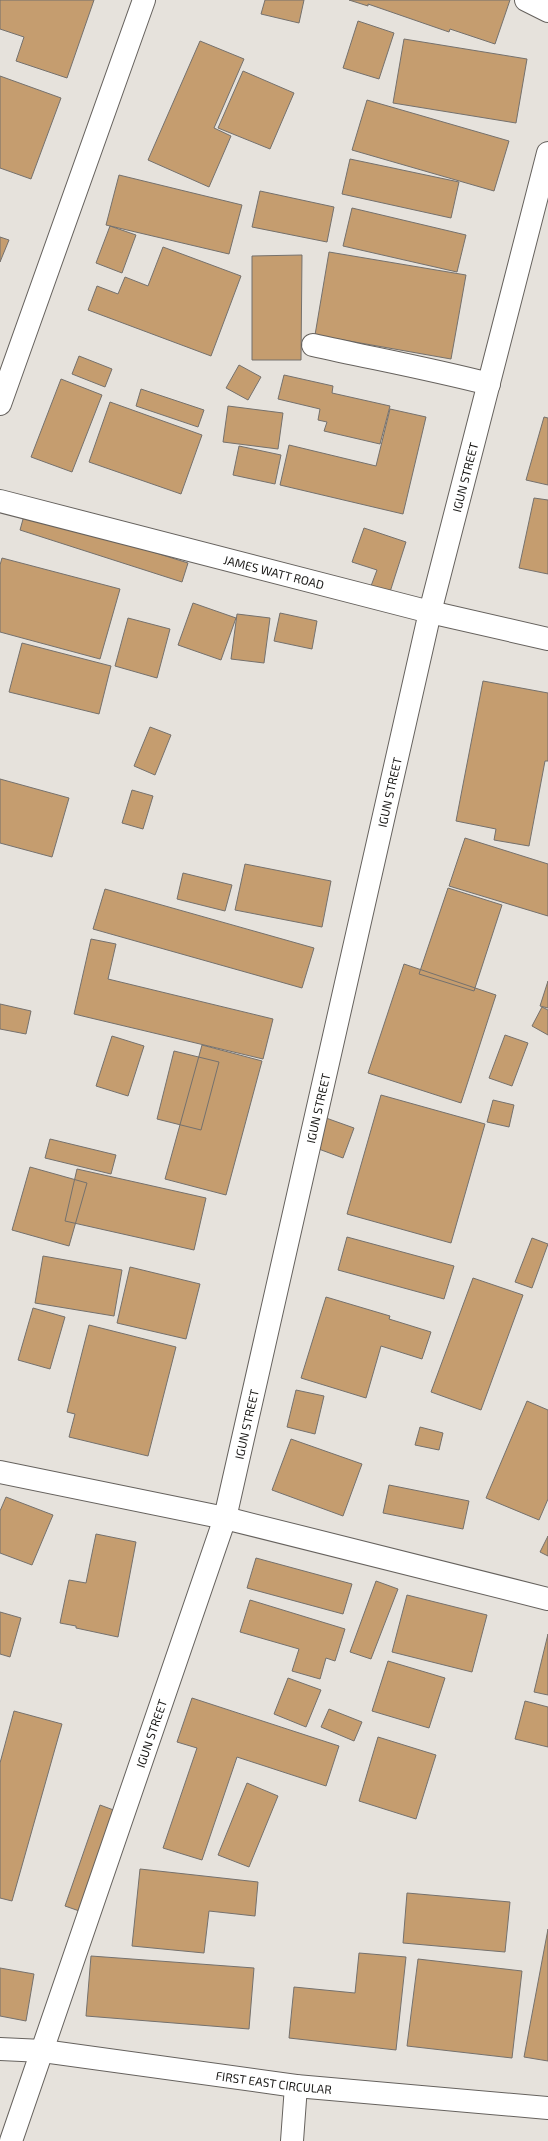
<svg xmlns="http://www.w3.org/2000/svg" width="548" height="2141" font-family="'Exo 2',sans-serif">
  <rect width="100%" height="100%" fill="#e6e2dc"/>
  <!-- building -->
  <path fill="#c59d6f" stroke="#75716d" d="M0,0H94L67,78L16,61L24,37L0,29Z
    M265,0H304L299,23L261,14Z
    M349,0H510L495,44L450,29L449,32L368,4V6Z
    M358,21L394,33L379,79L343,68Z
    M404,39L527,59L516,123L393,103Z
    M200,41L244,59L214,128L231,136L209,187L148,160Z
    M243,71L294,93L270,149L218,128Z
    M0,76L61,98L31,179L0,168Z
    M367,100L509,141L494,191L352,150Z
    M350,159L459,182L451,218L342,194Z
    M119,175L242,205L229,254L106,225Z
    M260,191L334,207L327,242L252,227Z
    M352,208L466,235L457,272L343,246Z
    M110,226L136,235L122,273L96,263Z
    M0,237L9,240L0,262Z
    M163,247L241,276L211,356L88,310L97,286L118,294L125,277L148,286Z
    M329,252L466,275L451,359L315,335Z
    M302,255L301,360H252V256Z
    M79,356L112,369L105,387L72,374Z
    M239,365L261,377L248,400L226,388Z
    M284,375L333,386L332,393L390,406L380,444L324,431L327,422L318,420L320,409L278,399Z
    M61,379L102,395L72,472L31,457Z
    M141,389L204,410L198,427L136,406Z
    M110,402L202,435L181,494L89,462Z
    M228,406L283,413L278,449L223,442Z
    M390,409L426,417L403,514L280,485L289,445L376,466Z
    M544,417L548,418V485L526,480Z
    M239,446L281,455L275,484L233,475Z
    M534,498L548,500V574L519,568Z
    M25,512L188,563L182,582L20,530Z
    M364,528L406,542L390,592L371,586L377,570L352,562Z
    M2,558L120,589L100,659L0,632V565Z
    M193,603L236,618L221,660L178,645Z
    M280,613L317,621L312,649L274,641Z
    M237,614L270,618L264,663L231,659Z
    M128,618L170,629L157,678L115,666Z
    M22,643L111,666L99,714L9,692Z
    M483,681L548,693V761H545L529,846L494,840L496,829L456,821Z
    M150,727L171,735L155,775L134,766Z
    M0,779L69,798L52,857L0,843Z
    M132,790L153,796L143,829L122,823Z
    M465,838L548,864V916L449,886Z
    M245,864L331,881L322,927L235,910Z
    M183,873L232,885L225,911L177,899Z
    M448,888L502,905L474,991L419,974Z
    M105,889L314,948L302,988L93,929Z
    M91,939L116,944L108,979L273,1019L263,1059L74,1014Z
    M404,964L496,995L461,1103L368,1073Z
    M548,981V1008L540,1006Z
    M0,1004L31,1011L26,1034L0,1029Z
    M542,1007L548,1010V1035L532,1026Z
    M505,1035L528,1043L512,1086L489,1078Z
    M112,1036L144,1046L128,1096L96,1086Z
    M202,1045L262,1061L226,1195L165,1179Z
    M174,1051L219,1062L201,1130L157,1119Z
    M381,1095L485,1124L451,1243L347,1214Z
    M493,1100L514,1105L509,1127L487,1122Z
    M326,1118L354,1128L343,1158L316,1148Z
    M50,1139L116,1155L111,1174L45,1158Z
    M30,1167L87,1183L69,1246L12,1230Z
    M77,1169L206,1198L194,1250L65,1221Z
    M347,1237L454,1266L444,1299L338,1270Z
    M532,1238L548,1244L532,1288L515,1282Z
    M43,1256L122,1270L114,1316L35,1303Z
    M130,1267L200,1284L186,1339L117,1323Z
    M473,1278L523,1295L481,1410L431,1392Z
    M326,1297L390,1316L389,1319L431,1332L422,1359L381,1346L366,1398L301,1378Z
    M33,1308L65,1317L50,1369L18,1360Z
    M89,1325L176,1347L148,1456L69,1437L75,1414L67,1412Z
    M296,1390L324,1396L315,1434L287,1427Z
    M527,1401L548,1410V1499L539,1520L486,1498Z
    M420,1427L443,1433L439,1450L415,1445Z
    M291,1439L362,1464L343,1516L272,1490Z
    M389,1485L469,1501L463,1529L383,1513Z
    M6,1497L53,1515L32,1565L0,1553V1511Z
    M96,1534L136,1542L118,1637L76,1628V1626L60,1623L69,1580L86,1583Z
    M548,1536V1556L540,1552Z
    M256,1558L352,1584L343,1614L247,1588Z
    M376,1581L398,1589L371,1659L350,1652Z
    M407,1595L487,1615L472,1672L392,1652Z
    M250,1600L345,1629L335,1661L326,1658L320,1679L292,1671L299,1649L240,1632Z
    M0,1612L21,1618L10,1657L0,1654Z
    M548,1634V1695L534,1692Z
    M388,1661L445,1678L429,1728L372,1711Z
    M288,1678L321,1690L306,1727L274,1714Z
    M192,1698L339,1746L326,1786L237,1757L202,1860L163,1848L197,1748L177,1742Z
    M525,1701L548,1707V1747L515,1739Z
    M329,1709L362,1722L354,1741L321,1727Z
    M14,1711L62,1724L12,1901L0,1898V1763Z
    M378,1737L436,1755L416,1819L359,1801Z
    M247,1783L278,1796L249,1867L218,1855Z
    M100,1805L119,1812L85,1913L65,1906Z
    M140,1869L258,1882L255,1916L209,1911L204,1953L132,1946Z
    M407,1893L510,1902L505,1952L403,1943Z
    M548,1929V2061L524,2057Z
    M359,1953L406,1957L396,2050L289,2038L294,1987L355,1993Z
    M91,1956L254,1968L249,2029L86,2016Z
    M418,1959L522,1971L512,2058L407,2046Z
    M0,1968L34,1974L26,2021L0,2016Z"/>
  <g fill="none" stroke-linecap="round" stroke-linejoin="round">
    <defs>
      <g id="minor">
        <path d="M526,0L548,11"/>
        <path d="M313,345C371,358 431,369 489,384"/>
        <path d="M0,404L144,0"/>
        <path id="s1" d="M0,501L430,612L548,639"/>
        <path d="M0,1472L225,1518L548,1599"/>
        <path id="s2" d="M0,2049L43,2051L296,2086L548,2108"/>
        <path id="s3" d="M11,2141L225,1518L430,612L548,153"/>
        <path d="M292,2141L296,2086"/>
      </g>
    </defs>
    <!-- minor casing -->
    <use href="#minor" stroke="#66625e" stroke-width="24"/>
    <!-- minor -->
    <use href="#minor" stroke="#fff" stroke-width="22"/>
  </g>
  <g text-anchor="middle" dominant-baseline="central" stroke-width="3" stroke-linejoin="round" paint-order="stroke">
    <!-- street labels -->
    <g font-size="12" fill="#1a1917" stroke="#e6e2dc">
      <text stroke="none"><textPath href="#s3" startOffset="1727">IGUN STREET</textPath></text>
      <text stroke="none"><textPath href="#s1" startOffset="283">JAMES WATT ROAD</textPath></text>
      <text stroke="none"><textPath href="#s3" startOffset="1403">IGUN STREET</textPath></text>
      <text stroke="none"><textPath href="#s3" startOffset="1079">IGUN STREET</textPath></text>
      <text stroke="none"><textPath href="#s3" startOffset="755">IGUN STREET</textPath></text>
      <text stroke="none"><textPath href="#s3" startOffset="431">IGUN STREET</textPath></text>
      <text stroke="none"><textPath href="#s2" startOffset="276">FIRST EAST CIRCULAR</textPath></text>
    </g>
  </g>
</svg>
